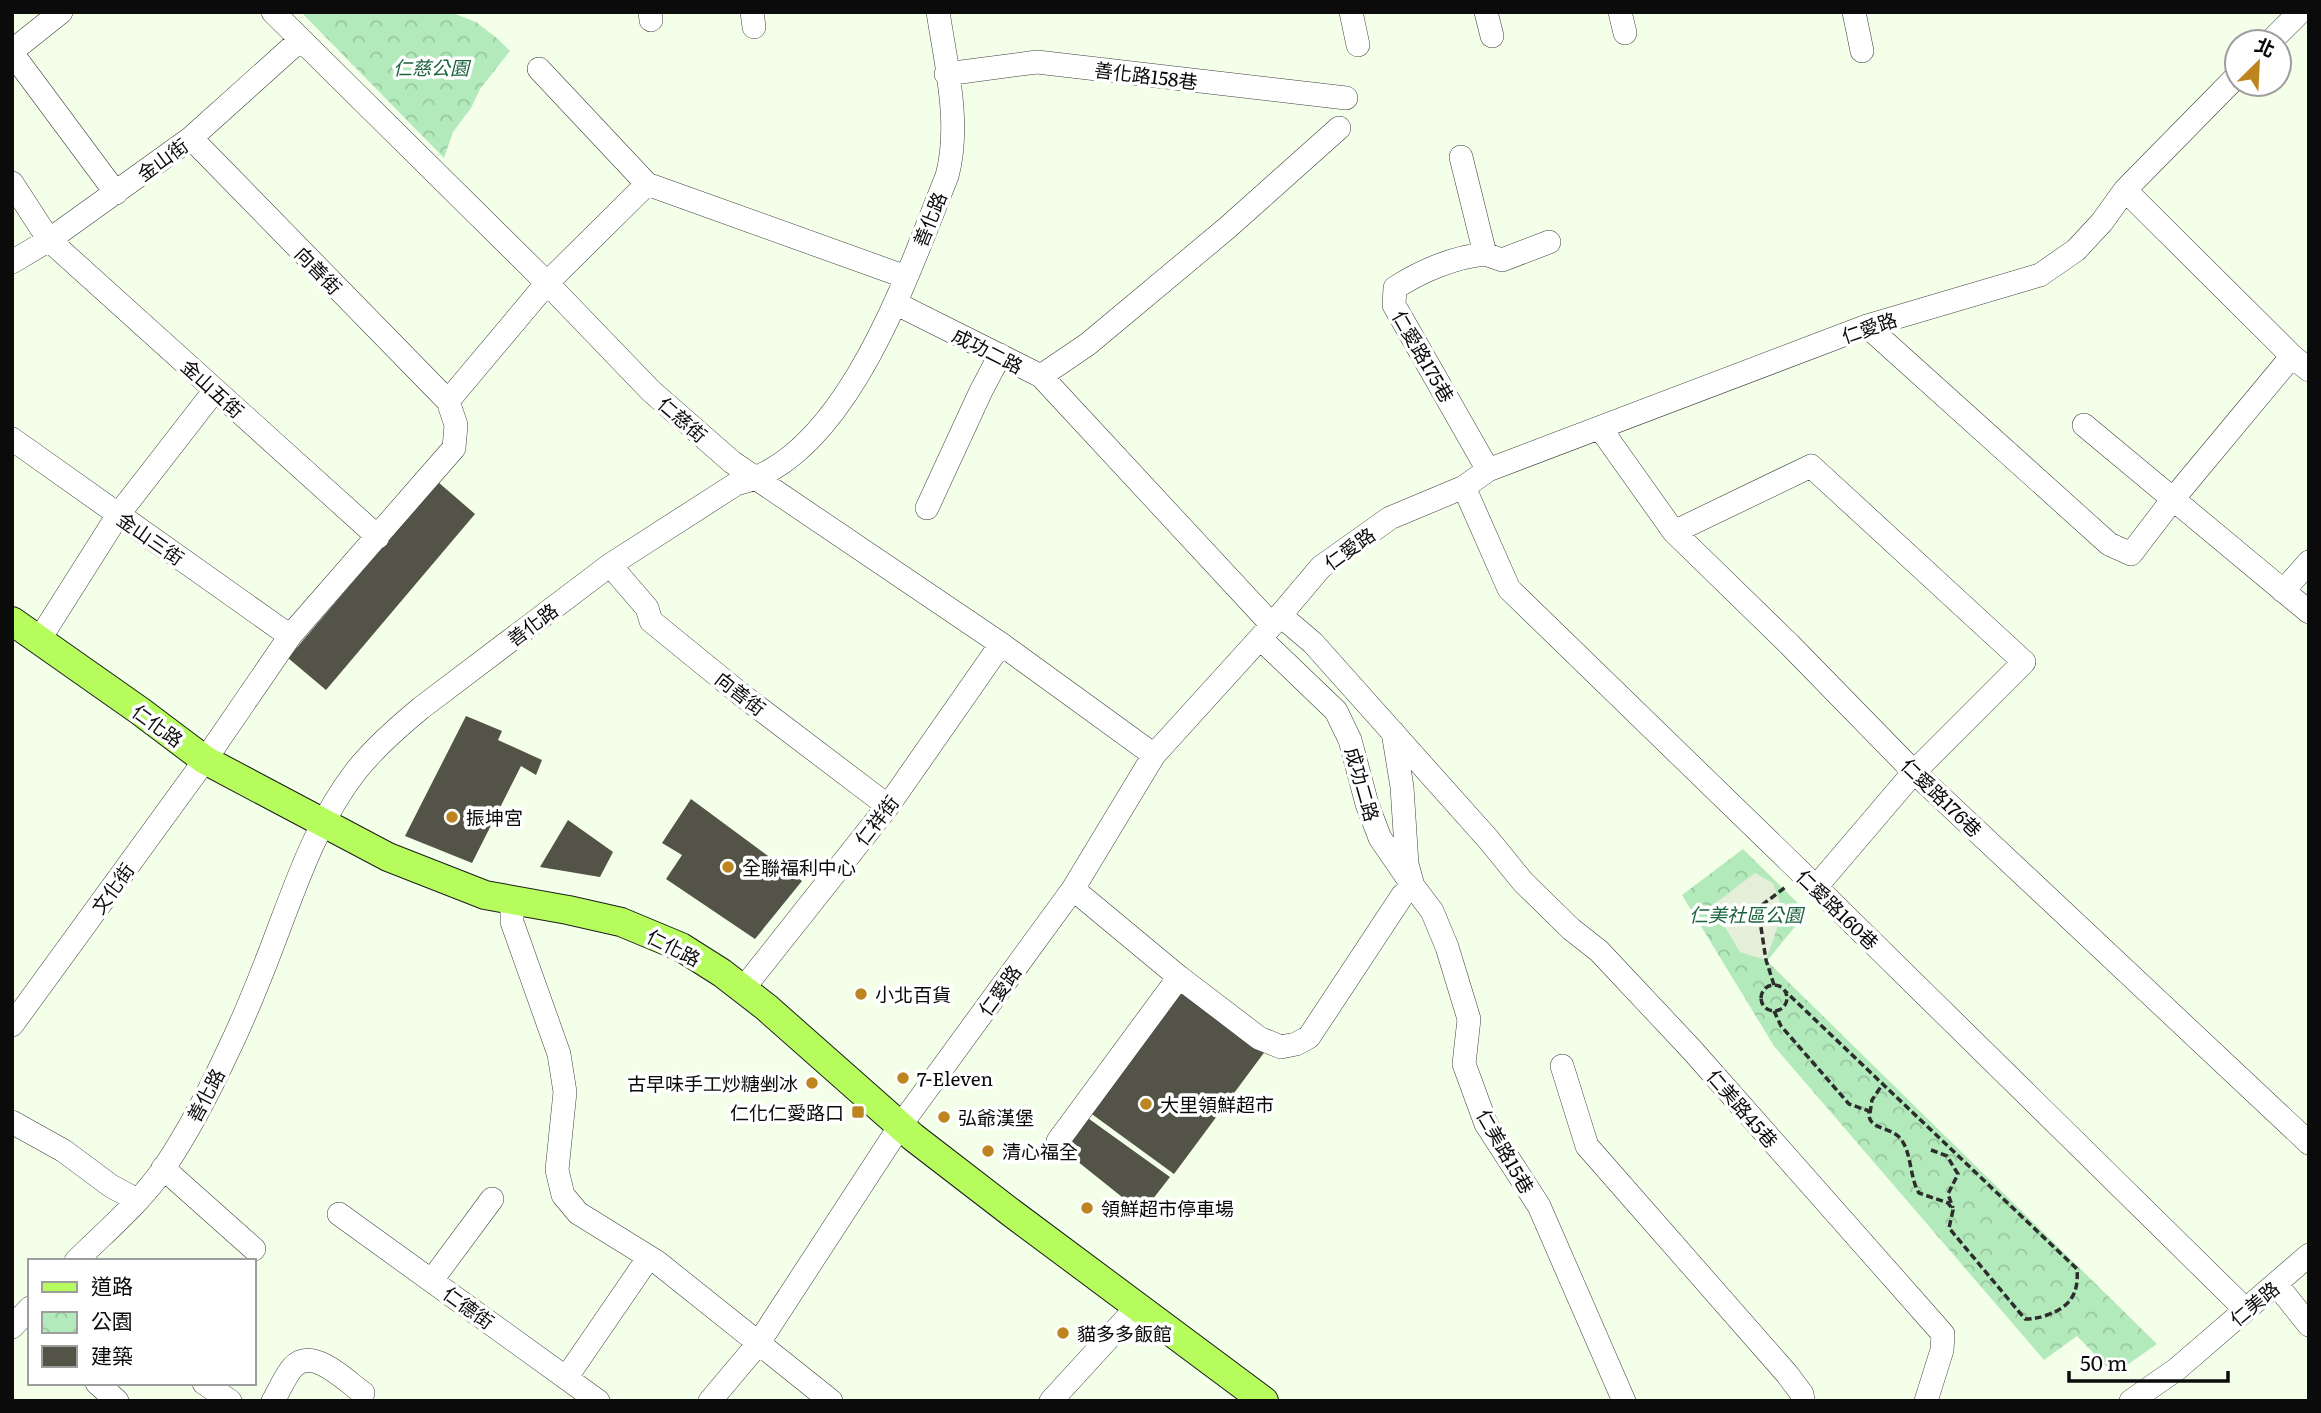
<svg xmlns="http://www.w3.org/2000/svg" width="2321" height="1413" font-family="Literata,'Noto Sans TC',serif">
  <defs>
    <pattern id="park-crowns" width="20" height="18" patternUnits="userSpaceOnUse" patternTransform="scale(1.75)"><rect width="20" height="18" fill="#b3eabb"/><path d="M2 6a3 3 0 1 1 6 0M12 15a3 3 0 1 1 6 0" fill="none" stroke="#99c79f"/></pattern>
  </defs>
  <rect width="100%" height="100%" fill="#f4ffe9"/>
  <!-- park -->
  <path fill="url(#park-crowns)" d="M301,12H450L476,22L498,39L510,51L480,89L471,108L453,132L444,158Z
    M1743,849L1807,912L1767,961L2157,1344L2114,1374L2077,1336L2044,1360L1774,1046L1682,895Z"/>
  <!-- plaza -->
  <path fill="#e5eed9" d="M1755,873L1773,883L1783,911L1766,960L1740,952L1716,912L1718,901Z"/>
  <!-- building -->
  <path fill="#535447" d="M438,482L475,514L326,690L288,658Z
    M466,716L502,731L498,740L542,760L536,775L521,766L472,863L405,836Z
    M691,799L802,881L755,939L666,879L682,855L662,843Z
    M568,820L613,852L600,877L540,867Z
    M1181,987L1266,1050L1174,1174L1089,1112Z
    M1085,1116L1170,1177L1142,1213L1062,1149Z"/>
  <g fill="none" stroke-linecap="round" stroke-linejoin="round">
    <defs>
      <path id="minor" d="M273,12L547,283L651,391L732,462L1001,644L1154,755
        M650,12L651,20
        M752,12L754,27
        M1351,12L1358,45
        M1486,12L1492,36
        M1620,12L1625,33
        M1854,12L1862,51
        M2270,42L2300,12
        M12,51L61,12
        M12,53L116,193
        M539,69L647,184
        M946,74L1037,62L1346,98
        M1461,157L1485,254C1454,257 1421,271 1395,288L1394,305L1488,470
        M12,183L49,240L378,537
        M2125,190L2292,356L2309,370
        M1485,254L1502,260L1549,242
        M12,262L49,240L191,138L300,40
        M895,303L1041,376L1272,625
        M1867,326L2109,544L2131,554L2173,499L2292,356
        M1041,376L1088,344L1227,228L1339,128
        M448,401L547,283L647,184L906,277
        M2084,425L2309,612
        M1600,428L1674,532L1789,644L1914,772L2309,1143
        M12,439L290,636
        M1464,487L1509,589L1816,887L2245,1309
        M927,508L981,391L1000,355
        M1674,532L1811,466L2024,662L1914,772L1816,887
        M610,565L647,608L651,621L743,696L888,806
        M2283,591L2309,562
        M1280,615L1313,643L1488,839L1523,882L1571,929L1599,951L1692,1050L1943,1334L1942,1350L1926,1401
        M39,640L118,515L215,390
        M1393,732L1402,787L1407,864L1413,886L1432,911L1447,947L1469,1019L1464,1064L1486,1124L1539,1206L1624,1401
        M1073,889L1179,977L1259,1038L1281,1047L1296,1044L1309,1037L1402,896L1413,886L1380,838L1367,804L1350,740L1336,711L1260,638
        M512,901V922L559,1054L565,1092L557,1170L563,1195L578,1213L657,1262L831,1401
        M743,989L888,806L1001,644
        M12,1025L205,760L290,636L454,448L456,425L448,401L191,138
        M1562,1066L1587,1146L1787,1374L1802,1394L1803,1401
        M12,1122L64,1151L111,1186L137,1200
        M1058,1141L1179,977
        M163,1168L254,1249
        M339,1214L598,1401
        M76,1261C106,1231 140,1203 164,1168C188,1132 210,1090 228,1051C248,1010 265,966 281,923C301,870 321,816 356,771C375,747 398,727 421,708L610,565L736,484C847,459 909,270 947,176C961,125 946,64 938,12
        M432,1280L492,1199
        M2277,1285L2309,1325
        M12,1327L30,1308
        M566,1378L649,1257
        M97,1383L117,1401
        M204,1383L230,1401
        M273,1401C279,1391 285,1376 293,1367C313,1346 346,1381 363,1393
        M710,1401L758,1344L900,1126L1073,889L1154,755L1272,625L1321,567L1390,518L1464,487L1488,470L1867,326L2040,275L2076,250L2102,222L2125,190L2237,76
        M1051,1401L1137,1307
        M2131,1401L2177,1369L2309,1255"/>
      <path id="major" d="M12,621L140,711L205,760L388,857L485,895L568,910L621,922L681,947L722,973L766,1007L913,1137L1013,1214L1264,1401"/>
    </defs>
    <!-- minor casing -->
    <use href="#minor" stroke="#3e3e3e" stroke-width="24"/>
    <!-- major casing -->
    <use href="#major" stroke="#1c1c1c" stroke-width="30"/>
    <!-- path -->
    <path stroke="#2d2d2d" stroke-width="3.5" stroke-dasharray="7 3.5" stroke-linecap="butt" d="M1774,985L1766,960L1758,908L1787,886
      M1761 998a13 13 0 1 1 26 0a13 13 0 1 1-26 0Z
      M1774,1011L1781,1026L1849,1104L1869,1111C1867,1130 1888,1126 1899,1137C1912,1150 1909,1177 1919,1193L1948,1203L1953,1210L1949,1228L2025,1319C2033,1319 2039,1318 2047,1315C2070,1307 2079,1294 2077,1269L1785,991
      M1870,1113L1872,1100L1882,1085
      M1931,1150L1947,1156L1958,1174L1948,1194L1953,1208"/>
    <!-- minor -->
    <use href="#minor" stroke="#fff" stroke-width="23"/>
    <!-- major -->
    <use href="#major" stroke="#b6fc5c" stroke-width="28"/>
  </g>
  <!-- markers -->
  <g fill="#be8420" stroke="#fff" stroke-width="2.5">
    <circle cx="452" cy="817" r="7"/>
    <circle cx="728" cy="867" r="7"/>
    <circle cx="861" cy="994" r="7"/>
    <circle cx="903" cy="1078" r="7"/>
    <circle cx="812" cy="1083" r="7"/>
    <circle cx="1146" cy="1104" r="7"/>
    <rect x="851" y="1105" width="14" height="14" rx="3.5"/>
    <circle cx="944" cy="1117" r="7"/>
    <circle cx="988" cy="1151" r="7"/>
    <circle cx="1087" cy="1208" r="7"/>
    <circle cx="1063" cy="1333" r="7"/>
  </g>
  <g text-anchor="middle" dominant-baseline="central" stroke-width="7" stroke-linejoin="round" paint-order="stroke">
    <!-- park labels -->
    <g font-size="19" font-style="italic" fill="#1b633d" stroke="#fff">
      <text x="431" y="67">仁慈公園</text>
      <text x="1746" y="914">仁美社區公園</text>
    </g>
    <!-- street labels -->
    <g font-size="19" fill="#0b0b0b" stroke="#fff">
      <text transform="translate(1146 75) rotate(7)">善化路158巷</text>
      <text transform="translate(162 159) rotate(-36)">金山街</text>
      <text transform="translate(929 219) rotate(-68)">善化路</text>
      <text transform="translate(319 270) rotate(46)">向善街</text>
      <text transform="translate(1869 327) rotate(-19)">仁愛路</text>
      <text transform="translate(988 350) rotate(27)">成功二路</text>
      <text transform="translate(1424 356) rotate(60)">仁愛路175巷</text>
      <text transform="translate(213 388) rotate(42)">金山五街</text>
      <text transform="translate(683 419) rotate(41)">仁慈街</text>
      <text transform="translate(151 538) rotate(35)">金山三街</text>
      <text transform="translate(1349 548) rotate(-36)">仁愛路</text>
      <text transform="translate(532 624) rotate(-37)">善化路</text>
      <text transform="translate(741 693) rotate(38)">向善街</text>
      <text transform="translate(158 725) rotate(36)">仁化路</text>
      <text transform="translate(1363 784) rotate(74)">成功二路</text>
      <text transform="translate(1942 797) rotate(44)">仁愛路176巷</text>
      <text transform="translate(876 820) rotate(-52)">仁祥街</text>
      <text transform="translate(112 888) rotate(-54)">文化街</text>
      <text transform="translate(1838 909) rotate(44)">仁愛路160巷</text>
      <text transform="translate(674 947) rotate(27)">仁化路</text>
      <text transform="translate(999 990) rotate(-54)">仁愛路</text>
      <text transform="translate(205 1095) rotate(-62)">善化路</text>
      <text transform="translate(1743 1108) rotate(49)">仁美路45巷</text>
      <text transform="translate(1506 1151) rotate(60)">仁美路15巷</text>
      <text transform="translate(2254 1303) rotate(-40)">仁美路</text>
      <text transform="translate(469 1307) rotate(36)">仁德街</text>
    </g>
    <!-- poi labels -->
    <g font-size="19" fill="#0b0b0b" stroke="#fff" text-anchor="start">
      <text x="466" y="817">振坤宮</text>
      <text x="742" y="867">全聯福利中心</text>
      <text x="875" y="994">小北百貨</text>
      <text x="917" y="1078">7-Eleven</text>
      <text x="798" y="1083" text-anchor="end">古早味手工炒糖剉冰</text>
      <text x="1160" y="1104">大里領鮮超市</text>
      <text x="844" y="1112" text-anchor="end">仁化仁愛路口</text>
      <text x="958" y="1117">弘爺漢堡</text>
      <text x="1002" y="1151">清心福全</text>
      <text x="1101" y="1208">領鮮超市停車場</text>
      <text x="1077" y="1333">貓多多飯館</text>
    </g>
  </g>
  <!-- border -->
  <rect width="2321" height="1413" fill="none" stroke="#0b0b0b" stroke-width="28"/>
  <!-- legend -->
  <rect x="28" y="1259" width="228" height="126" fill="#ffffff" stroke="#9d9d9d" stroke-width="2"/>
  <rect x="42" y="1282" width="35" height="10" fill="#b6fc5c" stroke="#9d9d9d" stroke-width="2"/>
  <text x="91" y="1294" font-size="21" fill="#0b0b0b">道路</text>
  <rect x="42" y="1312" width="35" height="21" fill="url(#park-crowns)" stroke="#9d9d9d" stroke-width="2"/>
  <text x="91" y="1329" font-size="21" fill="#0b0b0b">公園</text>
  <rect x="42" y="1346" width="35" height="21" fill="#535447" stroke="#9d9d9d" stroke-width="2"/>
  <text x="91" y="1364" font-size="21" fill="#0b0b0b">建築</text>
  <!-- north arrow -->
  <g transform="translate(2258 63) rotate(24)"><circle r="33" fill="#ffffff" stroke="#9d9d9d" stroke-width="2"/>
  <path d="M0-5L12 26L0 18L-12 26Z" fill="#be8420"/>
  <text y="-10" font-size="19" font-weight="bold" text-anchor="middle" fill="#0b0b0b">北</text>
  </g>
  <!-- scale -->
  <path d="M2069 1371v10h159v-10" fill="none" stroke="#0b0b0b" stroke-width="3.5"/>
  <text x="2080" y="1371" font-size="21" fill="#0b0b0b" stroke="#ffffff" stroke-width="5" paint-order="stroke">50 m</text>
</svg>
